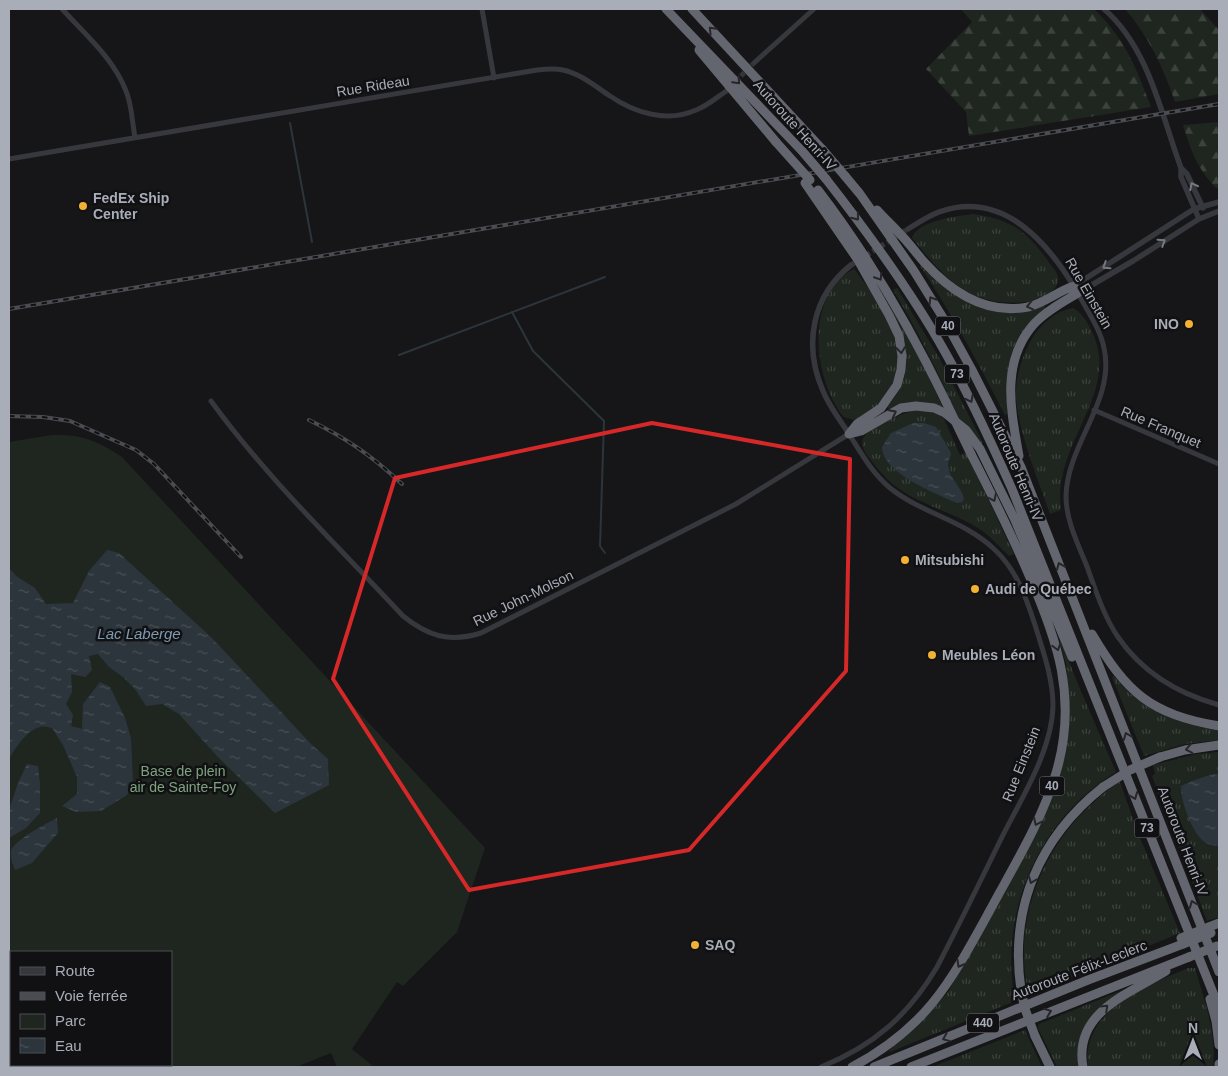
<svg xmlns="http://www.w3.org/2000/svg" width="1228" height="1076" font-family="Helvetica,sans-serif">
  <defs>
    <pattern id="grass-tufts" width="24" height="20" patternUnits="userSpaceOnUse" patternTransform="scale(1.25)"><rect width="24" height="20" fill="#1e261f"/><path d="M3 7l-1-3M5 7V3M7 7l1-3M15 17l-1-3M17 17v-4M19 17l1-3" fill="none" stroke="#3c433d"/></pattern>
    <pattern id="forest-firs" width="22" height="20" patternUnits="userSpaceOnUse" patternTransform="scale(1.25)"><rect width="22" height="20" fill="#1e261f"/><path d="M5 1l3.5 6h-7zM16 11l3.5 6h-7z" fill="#3c433d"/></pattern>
    <pattern id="water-ripples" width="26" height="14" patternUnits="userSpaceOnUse" patternTransform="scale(1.25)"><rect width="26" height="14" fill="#2c353c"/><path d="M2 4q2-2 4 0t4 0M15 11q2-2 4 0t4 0" fill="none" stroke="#485056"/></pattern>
  </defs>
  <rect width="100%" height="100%" fill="#161618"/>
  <!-- grass -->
  <path fill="url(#grass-tufts)" d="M973,214C1012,219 1028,232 1050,264C1054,269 1061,276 1057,284C1053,295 1037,301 1025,302C968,307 946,279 912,238C917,221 957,216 973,214Z
    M922,264C946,282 971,309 1002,312C1015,313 1031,307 1044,305L1046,308C1009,336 1003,370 1008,414L1005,415C979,364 952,314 920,266Z
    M854,269C882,305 915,349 887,394C880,405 867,416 854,420L844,417C813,380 804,295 854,269Z
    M897,288L940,359L983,443L981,444L972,431L959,418L932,361L909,317L893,290Z
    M889,302L923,365L943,408L890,410L887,407C918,372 907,340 888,303Z
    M1073,308C1081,312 1086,320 1090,328C1125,391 1051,442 1061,510L1050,514C1039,482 1022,441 1017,407C1013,383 1021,357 1033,337C1042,323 1056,311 1073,308Z
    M917,410C927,411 937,412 944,419L960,455L966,452L1014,554L1009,556C1000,547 991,537 981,530C951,510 913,504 887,479C880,472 875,465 869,458C859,444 859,437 875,428C889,420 901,413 917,410Z
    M1061,641L1080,689L1116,772C1039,819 998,912 1015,1001L890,1052L889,1050L916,1028L948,992L1038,829L1060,777L1067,742L1069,709L1066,664L1060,642Z
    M1114,676C1143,713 1175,722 1219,731V740L1185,744L1144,756L1112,677Z
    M1219,752V917L1207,921L1152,776L1155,774L1153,765L1196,754Z
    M1120,782L1138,833L1180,933L1029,995C1012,928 1039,852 1090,806C1099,797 1109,788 1120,782Z
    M1188,968H1195C1204,1000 1217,1033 1213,1067H1088C1080,1011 1146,986 1188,968Z
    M1123,990L1105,1004L1078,1046L1079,1067H1057L1038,1028L1039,1024Z
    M1025,1030L1042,1067H932Z"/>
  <!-- forest -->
  <path fill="url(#forest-firs)" d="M961,9H1094C1125,39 1136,67 1151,107L969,136L966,112L926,69L972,22Z
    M1125,9H1200L1219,30V94L1175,102C1163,67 1149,37 1125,9Z
    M1219,122V189L1216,188C1197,168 1191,151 1183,125Z"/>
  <!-- park -->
  <path fill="#1e261f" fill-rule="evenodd" d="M52,435C82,434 98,441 122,457L485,848L457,932L403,986L397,982L352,1049L374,1067H337L331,1053L296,1067H9V442ZM11,952H171V1065H11Z"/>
  <!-- water -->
  <path fill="url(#water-ripples)" d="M913,423H924L936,427L951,453C951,457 948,460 948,465C948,477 962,487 964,499L962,502L957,503C937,494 882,473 882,447L891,433Z
    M107,550L119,553L212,638L311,744L328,759L329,785L275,813L217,756L179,714L162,704L146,706L135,689L123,677L109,667L98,654L89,656L92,670L85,677L71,674L72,692L66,704L73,715L71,726L82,729L83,704L100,682L110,687L125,718L131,738L133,783L127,795L101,811L76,812L62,806L77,794V777L63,745L52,728C48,727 43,726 40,727C26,731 16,747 9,759V568L16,576L35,588L46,604L73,603L89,571Z
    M27,764L38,766L40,784V813L26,828L9,838V810L18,783Z
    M1214,774H1219V844L1217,846C1214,845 1209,845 1206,843C1193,836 1180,800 1181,786C1191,781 1203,777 1214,774Z
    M57,818L58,833L32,863L15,870C13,865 10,857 11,851C14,840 47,823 57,818Z"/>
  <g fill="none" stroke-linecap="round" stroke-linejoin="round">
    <!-- stream -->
    <path stroke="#2c353c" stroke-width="2" d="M290,123L312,242
      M512,312L533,351L604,421L600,546L605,553
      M399,355L605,277"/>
    <!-- minor-tunnel -->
    <path stroke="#333438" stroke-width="5" stroke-dasharray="5 2.5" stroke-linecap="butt" d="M725,92L755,62"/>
    <!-- tertiary-tunnel -->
    <path stroke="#333438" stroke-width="5.5" stroke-dasharray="5.5 3" stroke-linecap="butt" d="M851,265L908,229"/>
    <!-- minor -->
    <path stroke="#37383d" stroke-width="5" d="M62,9C85,34 114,59 126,91C132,105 132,122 135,137
      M482,9L494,78
      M755,62L814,9
      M9,159L537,70C545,69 555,68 563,70C581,74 595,86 610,96C635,113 667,123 696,110C707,106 716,98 725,92
      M1078,293C1087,311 1100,328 1104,348C1116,400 1067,444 1066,496C1066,520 1077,542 1086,564C1095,588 1103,615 1118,637C1142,672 1179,694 1219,705
      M211,401C267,478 338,546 403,616C428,636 449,643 481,633L736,504L849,434C861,453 872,473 890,488C921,513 965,521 994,549C1016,569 1026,597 1035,625C1043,651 1053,678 1053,706C1052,751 1021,799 1001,839C980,882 959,925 937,967C908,1016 873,1046 821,1067
      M1094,410L1219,464"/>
    <!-- tertiary -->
    <path stroke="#37383d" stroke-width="5.5" d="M1104,9C1149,48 1161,114 1181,168V177L1199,219
      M1181,168L1187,174L1203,208
      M908,229C918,223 928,216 939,212C1004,189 1049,244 1078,293L1133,261L1199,219L1219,211
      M1074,286L1194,209L1219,202
      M849,434C840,420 829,406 823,391C803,345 812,296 851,265"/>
    <!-- motorway -->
    <path stroke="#63666e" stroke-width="9" d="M666,9L803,152
      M692,9L822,149
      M699,50L776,142
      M845,176L860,194L914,271L945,321L973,372L1021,467L1219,972
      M826,179C869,234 911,291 945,352C970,396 991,442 1012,489L1219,1008
      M805,183L858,260L889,315L899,336L902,356L901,370L897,385L881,408L857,424L849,434
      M818,190C870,258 909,325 946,402
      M877,210C885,219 893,226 901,235C909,243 916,253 924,262C951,292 986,315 1028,307C1045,303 1058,291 1074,286
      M849,434L861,431L901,408L916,406L934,408L945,413L966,430L980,449L1015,520L1072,657
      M1019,456C1011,411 1000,362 1034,324C1046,311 1063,302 1078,293
      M1092,634C1127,693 1150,714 1219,726
      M1160,757L1185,750L1219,745
      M1209,927L1219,923
      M1021,990C1009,908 1039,838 1103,787
      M1210,999L1216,1021L1219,1045
      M1035,1036L1050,1067
      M852,1067C926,1028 950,983 989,912C1013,867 1041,823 1056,773C1078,699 1058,641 1028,573C1011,533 991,493 971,454
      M874,1067L1088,980L1183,944
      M911,1067L1189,957
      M1083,1067C1073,1012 1129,994 1166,971
      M1219,1067V1064"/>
    <defs>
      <path id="rail" d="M9,309L1219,104
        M9,416L43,417L70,421L136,450L154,464L241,557
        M309,420C346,438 371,455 402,484"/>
    </defs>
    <!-- rail casing -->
    <use href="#rail" stroke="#4a4c52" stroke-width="4"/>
    <!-- rail -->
    <use href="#rail" stroke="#111113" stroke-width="2" stroke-dasharray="5.5" stroke-linecap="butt"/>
    <!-- motorway-bridge -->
    <path stroke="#63666e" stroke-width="9" d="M776,142L810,180
      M822,149L845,176
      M803,152L826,179
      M946,402L971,454
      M1103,787L1130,770L1160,757
      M1181,938L1209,927
      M1183,944L1211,933
      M1189,957L1217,946
      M1021,990L1025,1009L1035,1036"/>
  </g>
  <!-- one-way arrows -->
  <defs><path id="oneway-chevron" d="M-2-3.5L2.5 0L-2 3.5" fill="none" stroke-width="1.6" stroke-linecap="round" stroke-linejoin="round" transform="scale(1.25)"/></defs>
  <g stroke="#26262a">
    <use href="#oneway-chevron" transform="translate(712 30) rotate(-134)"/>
    <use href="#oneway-chevron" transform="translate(737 81) rotate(47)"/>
    <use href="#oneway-chevron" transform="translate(856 217) rotate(52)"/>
    <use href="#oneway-chevron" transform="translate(879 277) rotate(58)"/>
    <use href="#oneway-chevron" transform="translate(932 300) rotate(-122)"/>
    <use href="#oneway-chevron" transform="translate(1030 306) rotate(167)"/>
    <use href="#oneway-chevron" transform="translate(901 350) rotate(83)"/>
    <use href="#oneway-chevron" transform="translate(970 399) rotate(63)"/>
    <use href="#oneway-chevron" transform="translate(893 413) rotate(-27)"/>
    <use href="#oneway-chevron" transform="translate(993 498) rotate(64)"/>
    <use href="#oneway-chevron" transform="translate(1060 566) rotate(-112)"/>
    <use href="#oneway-chevron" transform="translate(1057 647) rotate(74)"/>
    <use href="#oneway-chevron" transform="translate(1127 736) rotate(-111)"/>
    <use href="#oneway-chevron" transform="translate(1189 749) rotate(169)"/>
    <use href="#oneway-chevron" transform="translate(1134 796) rotate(68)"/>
    <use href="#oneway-chevron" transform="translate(1037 822) rotate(115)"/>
    <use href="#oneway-chevron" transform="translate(1032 880) rotate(111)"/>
    <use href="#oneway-chevron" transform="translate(1193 904) rotate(-111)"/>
    <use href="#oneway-chevron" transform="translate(960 964) rotate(120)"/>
    <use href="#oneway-chevron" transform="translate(1105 1008) rotate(-44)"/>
    <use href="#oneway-chevron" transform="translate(1048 1012) rotate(-21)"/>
    <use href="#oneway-chevron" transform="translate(946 1038) rotate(158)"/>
  </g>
  <g stroke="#757881">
    <use href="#oneway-chevron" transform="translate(1193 186) rotate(-117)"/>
    <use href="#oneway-chevron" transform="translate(1162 242) rotate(-33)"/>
    <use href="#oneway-chevron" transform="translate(1106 266) rotate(147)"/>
  </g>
  <!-- marked area -->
  <path fill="none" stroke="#d62828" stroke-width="4" stroke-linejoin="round" d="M652,423L850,459L846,671L689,850L469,890L333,679L395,478Z"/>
  <!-- markers -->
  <g fill="#f2b134" stroke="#111113" stroke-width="2">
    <circle cx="83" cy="206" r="5"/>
    <circle cx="1189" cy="324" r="5"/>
    <circle cx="905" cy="560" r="5"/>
    <circle cx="975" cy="589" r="5"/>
    <circle cx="932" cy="655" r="5"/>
    <circle cx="695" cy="945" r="5"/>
  </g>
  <g text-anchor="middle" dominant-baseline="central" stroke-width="5" stroke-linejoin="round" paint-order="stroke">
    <!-- shield labels -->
    <g fill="#111113" stroke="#7b7e86" stroke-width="1">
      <rect x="935.5" y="316.5" width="25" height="19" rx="4"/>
      <rect x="944.5" y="364.5" width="25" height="19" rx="4"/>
      <rect x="1039.5" y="776.5" width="25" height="19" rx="4"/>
      <rect x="1134.5" y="818.5" width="25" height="19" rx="4"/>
      <rect x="967" y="1013.5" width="32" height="19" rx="4"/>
    </g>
    <g font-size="12" font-weight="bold" fill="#a8adb8">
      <text x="948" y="326">40</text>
      <text x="957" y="374">73</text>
      <text x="1052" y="786">40</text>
      <text x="1147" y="828">73</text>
      <text x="983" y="1023">440</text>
    </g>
    <!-- street labels -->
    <g font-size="14" fill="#a8adb8" stroke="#111113">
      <text transform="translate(373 86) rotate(-9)">Rue Rideau</text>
      <text transform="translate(795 125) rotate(48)">Autoroute Henri-IV</text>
      <text transform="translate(1089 293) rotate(60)">Rue Einstein</text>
      <text transform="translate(1161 427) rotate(23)">Rue Franquet</text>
      <text transform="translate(1016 467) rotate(67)">Autoroute Henri-IV</text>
      <text transform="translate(523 598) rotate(-26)">Rue John-Molson</text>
      <text transform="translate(1021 764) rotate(-68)">Rue Einstein</text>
      <text transform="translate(1183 841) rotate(69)">Autoroute Henri-IV</text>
      <text transform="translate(1079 970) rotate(-21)">Autoroute Félix-Leclerc</text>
    </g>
    <!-- poi labels -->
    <g font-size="14" font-weight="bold" fill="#a8adb8" stroke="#111113" text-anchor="start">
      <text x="93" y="198">FedEx Ship<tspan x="93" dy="16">Center</tspan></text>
      <text x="1179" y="324" text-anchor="end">INO</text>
      <text x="915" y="560">Mitsubishi</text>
      <text x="985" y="589">Audi de Québec</text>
      <text x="942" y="655">Meubles Léon</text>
      <text x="705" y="945">SAQ</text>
    </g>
    <!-- park labels -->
    <g font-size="14" fill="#7fa381" stroke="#111113">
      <text x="183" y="771">Base de plein<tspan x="183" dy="16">air de Sainte-Foy</tspan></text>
    </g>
    <!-- water labels -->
    <g font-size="15" font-style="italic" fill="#7f9bb3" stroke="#111113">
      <text x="139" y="633">Lac Laberge</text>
    </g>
  </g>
  <!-- border -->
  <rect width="1228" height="1076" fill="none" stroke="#a8adb8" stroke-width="20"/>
  <!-- legend -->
  <rect x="10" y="951" width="162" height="115" fill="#111113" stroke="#4d4f55"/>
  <rect x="20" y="967" width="25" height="8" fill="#37383d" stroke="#4d4f55"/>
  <text x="55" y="976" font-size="15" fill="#a8adb8">Route</text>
  <rect x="20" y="992" width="25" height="8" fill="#4a4c52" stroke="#4d4f55"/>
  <text x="55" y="1001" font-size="15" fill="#a8adb8">Voie ferrée</text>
  <rect x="20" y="1014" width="25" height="15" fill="#1e261f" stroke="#4d4f55"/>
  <text x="55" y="1026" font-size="15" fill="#a8adb8">Parc</text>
  <rect x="20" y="1038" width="25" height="15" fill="url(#water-ripples)" stroke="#4d4f55"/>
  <text x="55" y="1051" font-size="15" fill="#a8adb8">Eau</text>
  <!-- north arrow -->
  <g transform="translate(1193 1041)" stroke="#111113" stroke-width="4" paint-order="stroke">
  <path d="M0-4L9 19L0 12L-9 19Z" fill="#a8adb8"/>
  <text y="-8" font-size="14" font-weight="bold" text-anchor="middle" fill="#a8adb8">N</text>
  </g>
</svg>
